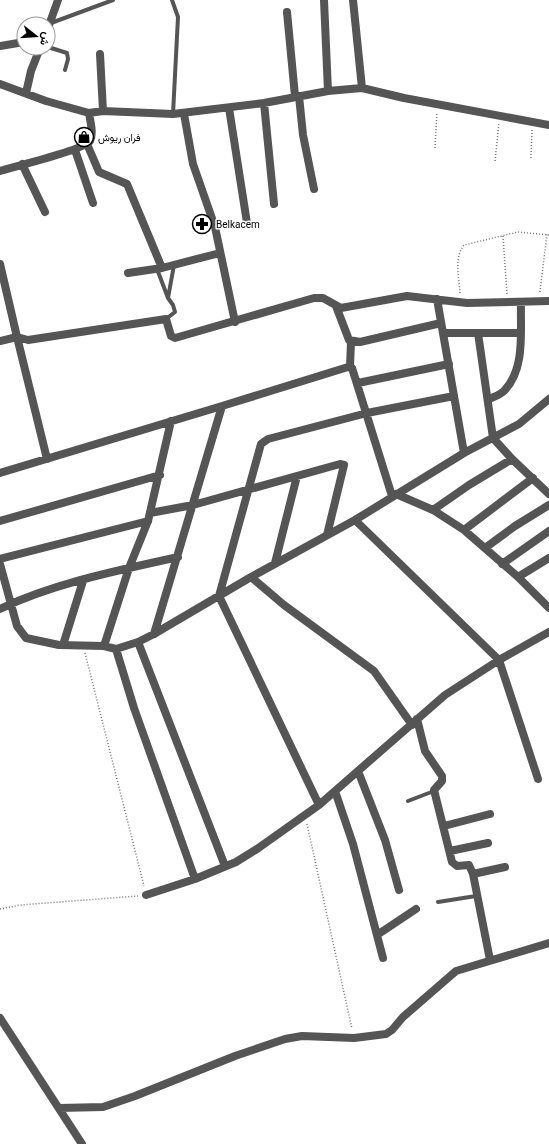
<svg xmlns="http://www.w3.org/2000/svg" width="549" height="1144" font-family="Roboto,Vazirmatn,sans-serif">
  <rect width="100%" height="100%" fill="#fff"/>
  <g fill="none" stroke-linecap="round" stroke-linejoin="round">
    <!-- path -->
    <path stroke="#777" stroke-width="1.5" stroke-dasharray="1 2" stroke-linecap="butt" d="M435,148L437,112
      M531,158L532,130
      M495,161L499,123
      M503,236L507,294
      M540,292L547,234
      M460,293C459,278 454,257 464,245L518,232L549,235
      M85,653L144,886
      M307,824L352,1029
      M0,909L20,905L138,896"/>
    <!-- service -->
    <path stroke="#555" stroke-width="4" d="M172,0L178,17L173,114
      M51,23L113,0
      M48,47L67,53L68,59L65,70
      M157,269L168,298L173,305L175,312L166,319
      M168,298L174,265
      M408,801L434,791
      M438,902L476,896"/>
    <!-- minor -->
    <path stroke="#555" stroke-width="8" d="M324,0L328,91
      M353,0L362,88
      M287,12L295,96
      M48,28L58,0
      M0,46L24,42
      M100,54L103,111
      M0,84L46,101L89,113L103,111L173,114L264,103L328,91L362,88L404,98L549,125
      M26,93L31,71L40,48
      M299,96L303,135L314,189
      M264,103L274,204
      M229,108L247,223
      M184,114L193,164L215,227L235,322
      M87,144L99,172L127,184L162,268
      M75,150L93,203
      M22,164L45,212
      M0,171C13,167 86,149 90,141C94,134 90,120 89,113
      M0,264L17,337L0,341
      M128,273L162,268L220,253
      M437,299L464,453
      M336,306L349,340L360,342L441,323
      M443,333H520
      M478,333L493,438L512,459L549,494
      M350,367L351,341
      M358,383L449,364
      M488,400C493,397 500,395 504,391C526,368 520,331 521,302
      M222,406L348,367L352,368L392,496
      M47,459L17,337L28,340L166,319L171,336L175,338L314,298H323L341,308L407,296L467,303L549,301
      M0,473L222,406L154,634
      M396,494L433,510L464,530L518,577L549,608
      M433,510L469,485L512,459
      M150,513L193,505L340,464L344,465L327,535
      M355,520L499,660L538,779
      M0,521L160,475
      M464,530L533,478
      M485,548L515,526L549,505
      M0,559L148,521
      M275,563L297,476
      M0,564L17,626L26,638L59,645L104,646L116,649L138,642L154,634L251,577L355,520L464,453L519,424L549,399
      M502,564L549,531
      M251,577L284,605L374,671L412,725
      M518,577L549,558
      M0,609C54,583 120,570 178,557
      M138,642L225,866
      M63,645L83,581
      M104,646L129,568L148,521L171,421
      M116,649L134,708L195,879
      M417,719L425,751L442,776V781L434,790L452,862L457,866L469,865L473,874L490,960
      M358,771L385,840L399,890
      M335,791L353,844L383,958
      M319,805L219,596L261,444L268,439L367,413L454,396
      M444,826L490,814
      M450,851L488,843
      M473,874L505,867
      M146,895L195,879L236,862L257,849L319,805L445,695L499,660L549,632
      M377,935L416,909
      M0,1018L82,1144
      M59,1108L103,1107L135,1096L235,1056L285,1039L302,1036L354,1038L386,1034L392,1030L403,1017L456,971L549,943"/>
  </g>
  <!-- icons -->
  <defs>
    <symbol id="shop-ring" viewBox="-11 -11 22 22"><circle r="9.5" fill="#fff" stroke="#000" stroke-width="1.5"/><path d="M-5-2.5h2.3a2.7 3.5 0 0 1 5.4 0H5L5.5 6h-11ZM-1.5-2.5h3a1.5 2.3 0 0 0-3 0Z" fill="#000"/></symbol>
    <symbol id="pharmacy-ring" viewBox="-11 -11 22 22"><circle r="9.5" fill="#fff" stroke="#000" stroke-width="1.5"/><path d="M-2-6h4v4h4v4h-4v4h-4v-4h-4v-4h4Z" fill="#000"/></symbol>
  </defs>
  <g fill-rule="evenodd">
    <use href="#shop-ring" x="73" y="126" width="22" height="22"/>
    <use href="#pharmacy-ring" x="191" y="213" width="22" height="22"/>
  </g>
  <g text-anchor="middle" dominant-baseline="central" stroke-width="3" stroke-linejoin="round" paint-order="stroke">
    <!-- poi labels -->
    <g font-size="10" fill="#000" stroke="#fff" text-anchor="start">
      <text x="98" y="137">فران ريوش</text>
      <text x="216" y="224">Belkacem</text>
    </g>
  </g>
  <!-- north arrow -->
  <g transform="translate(36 36) rotate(107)"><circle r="19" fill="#ffffff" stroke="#999999"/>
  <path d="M0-3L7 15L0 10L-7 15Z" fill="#000000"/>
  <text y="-6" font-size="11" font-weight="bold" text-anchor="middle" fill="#000000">ش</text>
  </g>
</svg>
